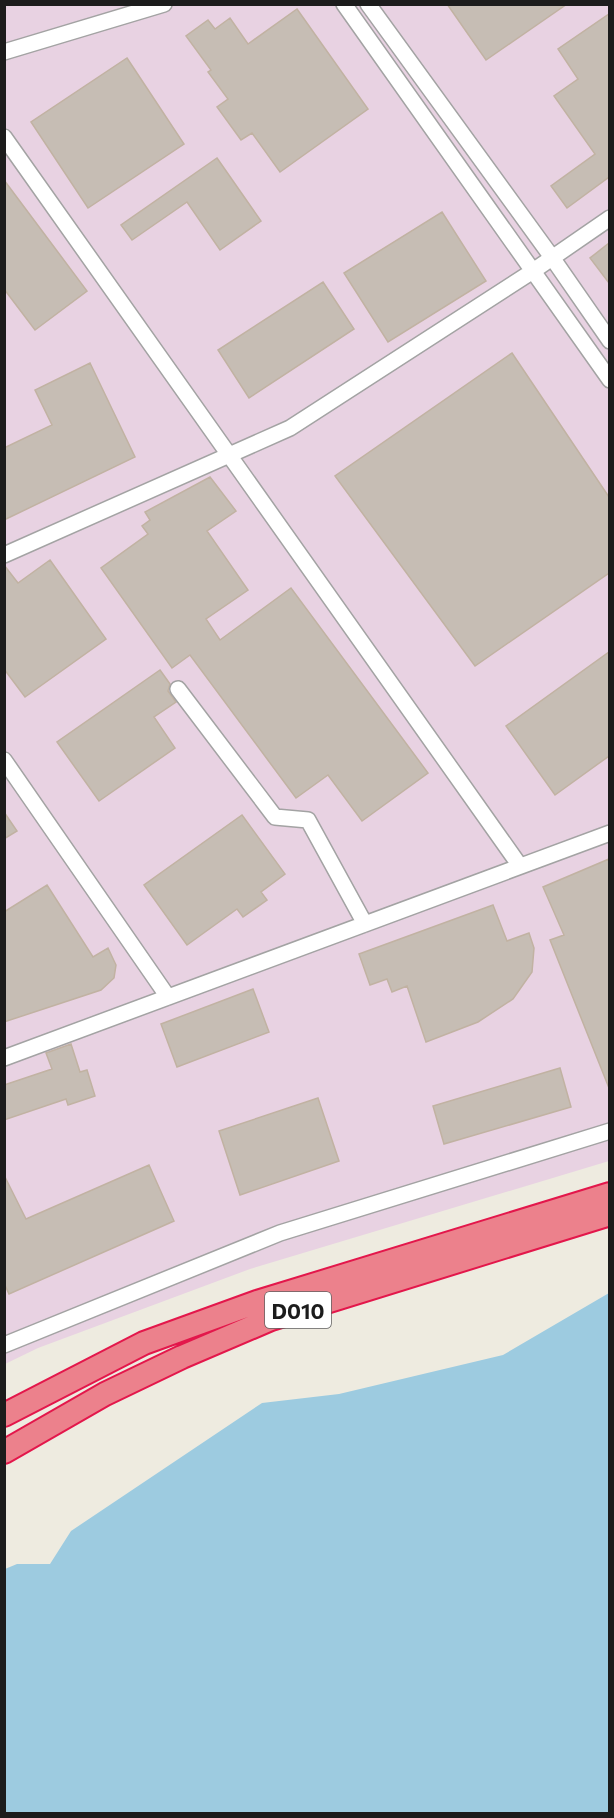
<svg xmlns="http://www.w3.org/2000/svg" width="614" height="1818" font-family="Commissioner,sans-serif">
  <rect width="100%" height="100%" fill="#eeebe0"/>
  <!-- industrial -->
  <path fill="#e8d2e2" d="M5,5H609V1161L250,1269L38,1348L5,1364Z"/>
  <!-- water -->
  <path fill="#9dcbe0" d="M609,1293V1813H5V1569L17,1564H50L71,1531L262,1403L339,1394L503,1355Z"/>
  <!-- building -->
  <path fill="#c6bdb4" stroke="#c1b2a2" stroke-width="1.5" d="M447,4H567L486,60Z
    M297,9L368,109L280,172L252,133L241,140L217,107L228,99L208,72L211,70L186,36L208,20L215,29L230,18L248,44Z
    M609,14V177L567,208L551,186L595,154L554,96L578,79L558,49Z
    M127,58L184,144L88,208L31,122Z
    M217,158L261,221L220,250L187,202L132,240L121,225Z
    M4,180L87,291L35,330L4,289Z
    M442,212L486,281L388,342L344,273Z
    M609,243V283L590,258Z
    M323,282L354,329L249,398L218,350Z
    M512,353L609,497V573L475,666L335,476Z
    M90,363L135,457L4,520V448L52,425L35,390Z
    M210,477L236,511L207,531L248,590L206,619L220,640L291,588L428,773L362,821L328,775L296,798L190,655L172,668L101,568L148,534L142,526L150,520L145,512Z
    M50,560L106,639L25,697L4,669V565L18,583Z
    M609,652V756L555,795L506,726Z
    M160,670L170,684L168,691L176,702L154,717L175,748L99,801L57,742Z
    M4,812L17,831L4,839Z
    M242,815L285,874L261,892L267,900L243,917L237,909L187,945L144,885Z
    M609,859V1088L550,940L564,935L543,887Z
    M47,885L93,957L108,948L116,965L114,978L101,990L4,1022V912Z
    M493,905L507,941L529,933L534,948L532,972L513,999L478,1022L426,1042L407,986L392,992L387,979L370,985L359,954Z
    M253,989L269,1032L177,1067L161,1024Z
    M71,1044L80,1072L87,1070L95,1096L68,1105L66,1099L4,1120V1085L52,1069L46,1053Z
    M560,1068L571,1107L444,1144L433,1106Z
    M318,1098L339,1161L240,1195L219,1131Z
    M149,1165L174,1221L9,1294L4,1283V1175L26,1219Z"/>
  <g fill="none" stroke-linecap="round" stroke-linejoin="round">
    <defs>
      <path id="minor" d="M344,4L610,380
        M368,4L551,256L610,341
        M4,52L164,4
        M4,137L520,866
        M4,555L290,428L533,271L610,218
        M178,689L275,817L308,820L365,924
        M4,760L168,997
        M4,1058L610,833
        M4,1345L280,1233L610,1131"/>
      <path id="highway" d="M4,1415L144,1343L257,1302L610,1194
        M4,1452L105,1394L182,1357L271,1319L610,1214"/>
    </defs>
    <!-- minor casing -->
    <use href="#minor" stroke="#a3a3a3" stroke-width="18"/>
    <!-- highway casing -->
    <use href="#highway" stroke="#e3174b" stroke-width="26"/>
    <!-- minor -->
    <use href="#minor" stroke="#fff" stroke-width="15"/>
    <!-- highway -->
    <use href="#highway" stroke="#ec818c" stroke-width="22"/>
  </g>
  <g text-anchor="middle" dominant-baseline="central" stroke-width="4.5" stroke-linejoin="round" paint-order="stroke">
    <!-- shield labels -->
    <rect fill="#fff" stroke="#606060" stroke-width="1.5" x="265" y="1292" width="66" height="36" rx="4.5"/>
    <g font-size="21" font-weight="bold" fill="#1c1c1c">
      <text x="298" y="1310">D010</text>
    </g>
  </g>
  <!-- border -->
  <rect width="614" height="1818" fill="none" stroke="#1c1c1c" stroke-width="12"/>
</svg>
